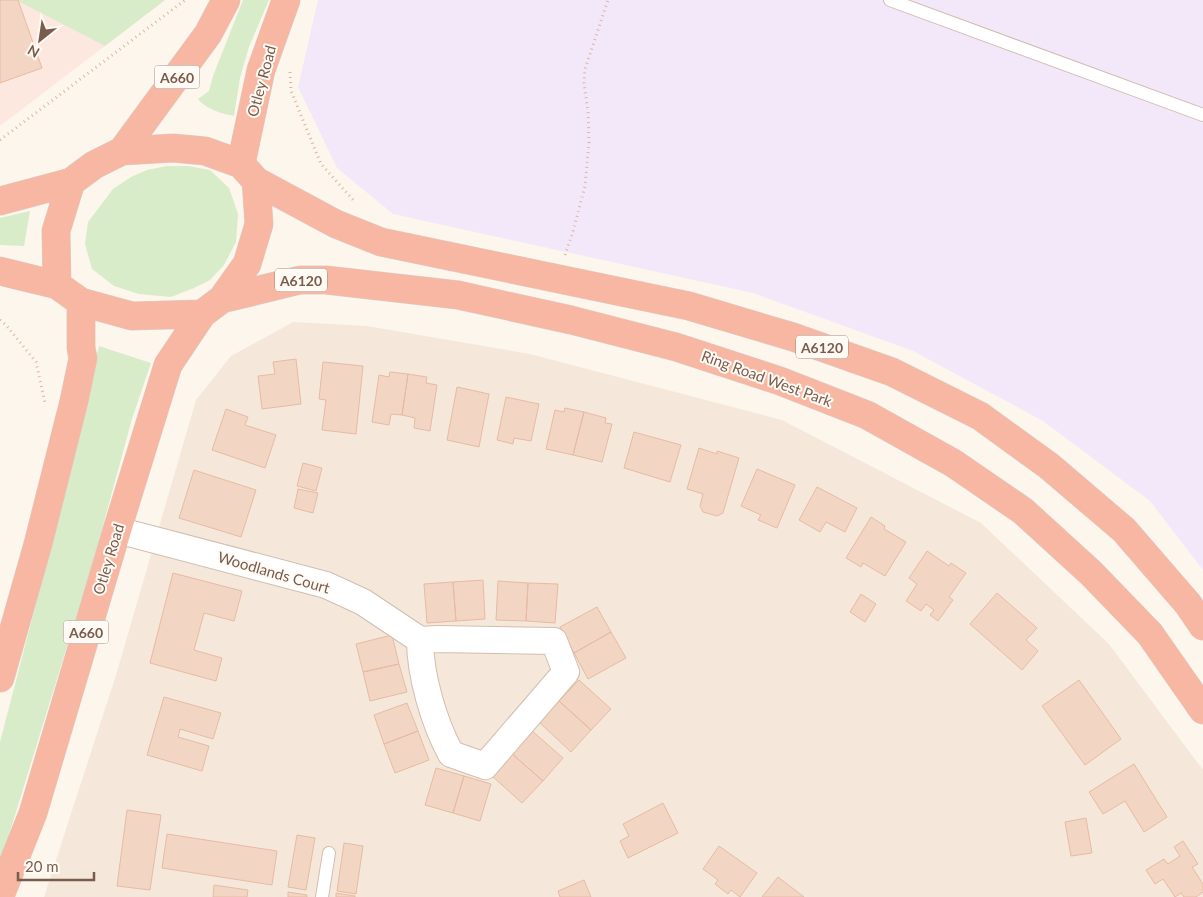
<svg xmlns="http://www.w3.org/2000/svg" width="1203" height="897" font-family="Lato,sans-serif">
  <rect width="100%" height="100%" fill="#fdf6ec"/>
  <!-- residential -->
  <path fill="#f5e8da" d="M293,322L367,326L530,354L782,420L981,523L1109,644L1203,770V897H44L116,675L196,400L231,356Z"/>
  <!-- commercial -->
  <path fill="#fde8e0" d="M0,0H165L0,126Z"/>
  <!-- education -->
  <path fill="#f3e8fa" d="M318,0H1203V570L1150,501L1043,421L913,351L753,293L393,214L337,168L298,87Z"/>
  <!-- green -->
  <path fill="#d8ecc9" d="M16,0H165L105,46Z
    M243,0H269L249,47L240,78L234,116C223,114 205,109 198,99L209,91L213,76Z
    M167,166H188L210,170L229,188L238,214L236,242L224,265L210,280L194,288L171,297L139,294L114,286L92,269L85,244L88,222L113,189L131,177L147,170Z
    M30,211L24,246L0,245V218Z
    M99,346L151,363L132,419L93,562L0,864V742L50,550Z"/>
  <!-- building -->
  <path fill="#f3d5c3" stroke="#e6bba3" d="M0,0H18L42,68L0,83Z
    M296,359L301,404L262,409L258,376L275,374L273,362Z
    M323,362L363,366L356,434L322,430L326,400L319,399Z
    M390,372L408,374L402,415L391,414L389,425L372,422L379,375L389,377Z
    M408,374L427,377L426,383L437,385L430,431L414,428L415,418L402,415Z
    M457,387L489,394L479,447L447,440Z
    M506,397L539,404L531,441L514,438L513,444L497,440Z
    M565,408L584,412L573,455L546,449L555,410L564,412Z
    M226,409L248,417L245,425L276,435L265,468L212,450Z
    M584,412L606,418L605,423L612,424L602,462L573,455Z
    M634,432L681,445L670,482L624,468Z
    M699,448L717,454V451L739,458L723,513L717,516L703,512L700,506L703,494L687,489Z
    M303,463L322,468L316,491L297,486Z
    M757,469L795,485L777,528L758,520L761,515L741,506Z
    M194,470L256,490L241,537L179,518Z
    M817,487L857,508L845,532L826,522L820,532L799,520Z
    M298,489L318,493L313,513L294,508Z
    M871,517L885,526L884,529L906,542L885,576L863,563L861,567L846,558Z
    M927,551L949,566L951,563L966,573L949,597L953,600L938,621L930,615L934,610L926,604L921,611L906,601L917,584L909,578Z
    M173,573L242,591L234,621L204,613L194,650L222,658L216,681L150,663Z
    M483,580L485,619L456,621L453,582Z
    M498,581L528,583L526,621L496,620Z
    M453,582L456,621L427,623L424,584Z
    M528,583L558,584L555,623L526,621Z
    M997,593L1037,628L1026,640L1038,651L1022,670L970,624Z
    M861,594L876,604L865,622L850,612Z
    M597,607L611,632L574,653L560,627Z
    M611,632L626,658L588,679L574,653Z
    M392,635L399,664L363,672L356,644Z
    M399,664L407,692L370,701L363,672Z
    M579,680L611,709L591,730L559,701Z
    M1079,680L1121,739L1085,765L1042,706Z
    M164,697L221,713L213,739L180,729L178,737L209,746L202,771L147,755Z
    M559,701L591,730L571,752L539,722Z
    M407,703L418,731L384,744L374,715Z
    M531,730L563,758L543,781L511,753Z
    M418,731L429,760L395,773L384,744Z
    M511,753L543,781L522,803L491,775Z
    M1134,764L1167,817L1144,832L1125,801L1103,814L1089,792Z
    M436,768L464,776L453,813L425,805Z
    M464,776L491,784L480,821L453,813Z
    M663,803L678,833L628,858L620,841L629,836L623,824Z
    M127,810L161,815L150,890L117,886Z
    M1086,818L1092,853L1071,856L1065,822Z
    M167,834L277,851L272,885L162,868Z
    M297,835L315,838L306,890L288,887Z
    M1183,841L1198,864L1192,867L1203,884V892L1196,897H1184L1181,893L1175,897L1163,879L1155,884L1146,870L1164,859L1168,864L1180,856L1174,847Z
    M344,843L363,846L356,894L337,891Z
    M719,846L757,873L740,897L731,890L728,894L715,884L718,880L703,869Z
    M778,877L804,897H762Z
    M584,880L591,897H560L558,891Z
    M214,885L248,890L247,897H213Z
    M288,892L307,895V897H288Z
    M336,893L355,896V897H336Z"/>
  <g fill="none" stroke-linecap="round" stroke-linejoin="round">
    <defs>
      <path id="lane" d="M890,0L1203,115
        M322,897L329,853"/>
      <path id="street" d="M117,530L326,585L363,602L420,640C420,675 434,723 451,754L485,766L566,672L554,641L437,639L420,640"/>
      <path id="highway" d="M122,151L208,34L226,0
        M241,164L256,181L336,224L381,242L689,306L793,337L892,372L980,416L1049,466L1124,530L1188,604L1203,626
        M241,164L261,70L286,0
        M0,201L71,182
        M0,271L57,285L81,302L132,316L202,314L222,299L247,264L259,224L256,181
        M57,285L56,231L71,182L94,165L122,151L173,148L205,151L241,164
        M222,299L300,280H326L458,295L571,320L676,347L780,381L867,415L953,463L1023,511L1091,573L1150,634L1203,710
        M0,678L38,544L74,401L83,358L81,348V302
        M0,896L33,813L117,530L168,365L202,314"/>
    </defs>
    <!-- lane casing -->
    <use href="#lane" stroke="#d1beb0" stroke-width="14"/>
    <!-- street casing -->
    <use href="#street" stroke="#d1beb0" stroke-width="28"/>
    <!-- highway casing -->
    <use href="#highway" stroke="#dad1cd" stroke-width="29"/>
    <!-- path -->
    <path stroke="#d9b8a5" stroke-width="3" stroke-dasharray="1 4" stroke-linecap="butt" d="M290,72L291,91L321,164L355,202
      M0,140L185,0
      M565,255L572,235L585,186L589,143L588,112L584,83L585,69L608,0
      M0,320L6,325L36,362L45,403"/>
    <!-- lane -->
    <use href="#lane" stroke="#fff" stroke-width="12"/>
    <!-- street -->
    <use href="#street" stroke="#fff" stroke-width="26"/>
    <!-- highway -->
    <use href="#highway" stroke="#f7b7a3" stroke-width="28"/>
  </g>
  <g text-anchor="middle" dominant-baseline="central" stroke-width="4" stroke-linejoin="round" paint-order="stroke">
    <!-- shield labels -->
    <g fill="#fffaf3" stroke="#a28b7f" stroke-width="1">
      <rect x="154.5" y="65.5" width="45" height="23" rx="4"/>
      <rect x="275" y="268.5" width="52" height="23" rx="4"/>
      <rect x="796" y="335.5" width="52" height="23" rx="4"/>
      <rect x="63.5" y="620.5" width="45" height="23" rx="4"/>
    </g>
    <g font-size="14" font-weight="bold" fill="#7a5c4d">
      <text x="177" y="77">A660</text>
      <text x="301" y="280">A6120</text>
      <text x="822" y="347">A6120</text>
      <text x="86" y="632">A660</text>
    </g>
    <!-- street labels -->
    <g font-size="15" fill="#7a5c4d" stroke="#fffaf3">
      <text transform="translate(261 81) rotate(-75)">Otley Road</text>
      <text transform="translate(767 378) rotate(20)">Ring Road West Park</text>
      <text transform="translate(108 559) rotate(-73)">Otley Road</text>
      <text transform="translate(274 572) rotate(16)">Woodlands Court</text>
    </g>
  </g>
  <!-- north arrow -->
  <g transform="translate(40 40) rotate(210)" stroke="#fffaf3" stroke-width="4" paint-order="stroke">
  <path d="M0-4L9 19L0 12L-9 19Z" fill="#7a5c4d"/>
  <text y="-8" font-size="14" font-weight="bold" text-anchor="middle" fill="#7a5c4d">N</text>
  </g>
  <!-- scale -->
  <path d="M18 872v8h76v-8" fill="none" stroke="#7a5c4d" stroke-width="2.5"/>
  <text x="25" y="872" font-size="15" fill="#7a5c4d" stroke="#fffaf3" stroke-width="4" paint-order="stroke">20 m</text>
</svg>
